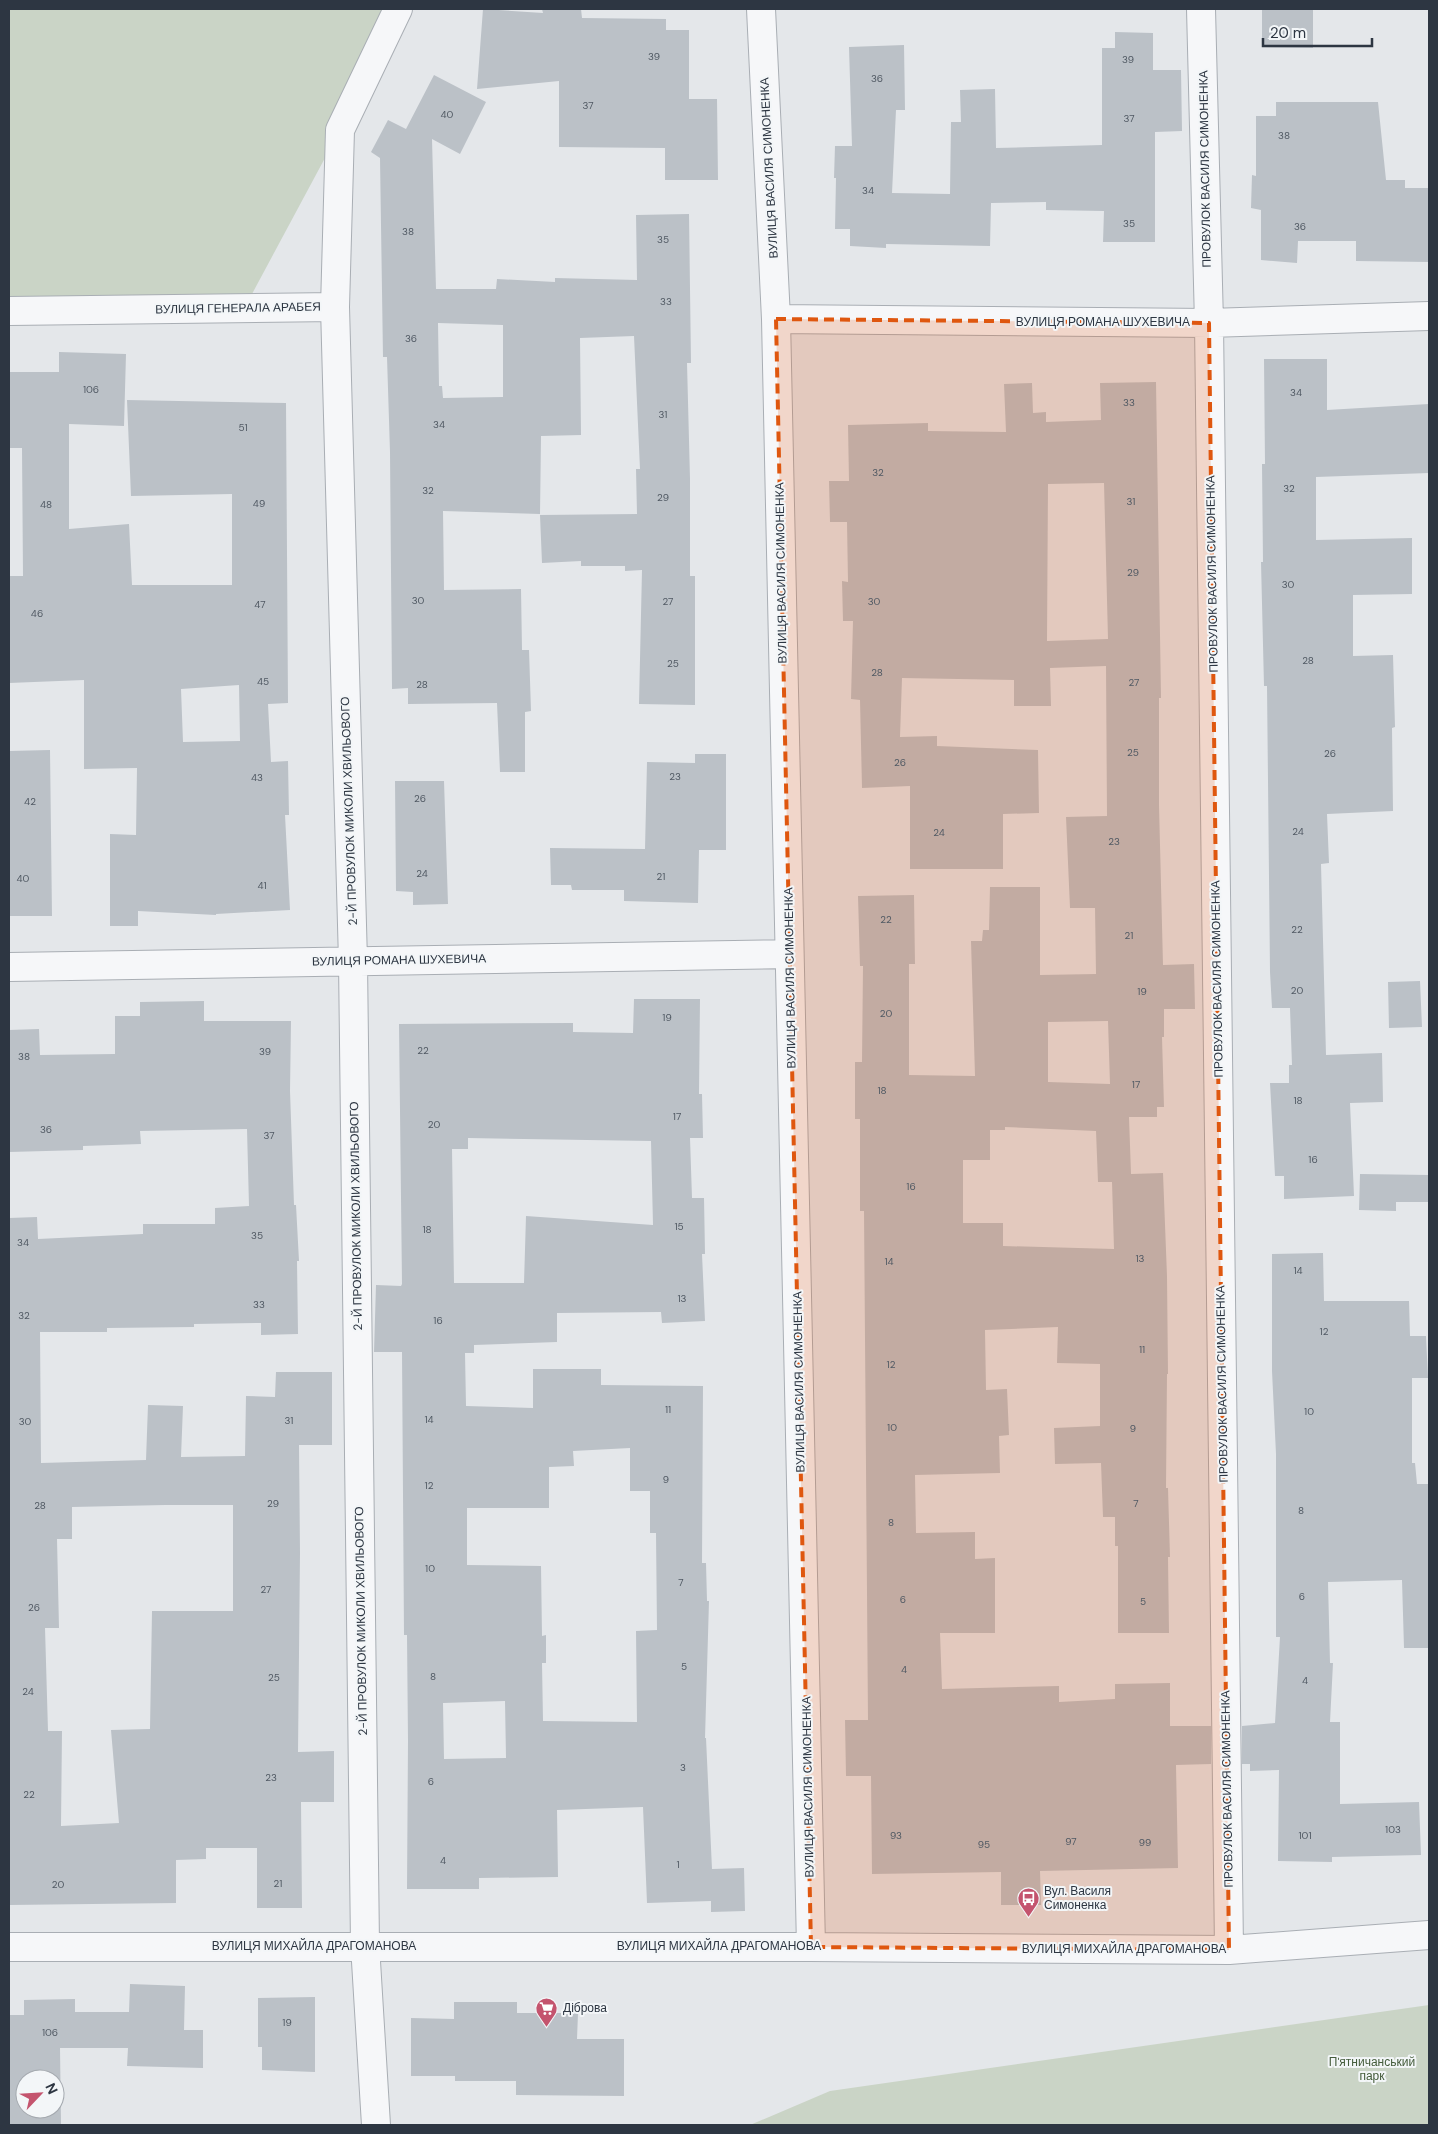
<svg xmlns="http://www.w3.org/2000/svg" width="1438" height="2134" font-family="'DM Sans',sans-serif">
  <rect width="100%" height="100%" fill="#e4e7ea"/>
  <!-- green -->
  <path fill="#cad4c6" d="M9,9H398L340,130L245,307L9,311Z
    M1429,2005V2125H750L830,2091Z"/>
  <!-- building -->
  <path fill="#bbc1c7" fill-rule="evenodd" d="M483,9L543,13L542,9H581L582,18L666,19V30H689V99H717L718,180H665V148L559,147V81L477,89Z
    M1262,9H1313V48L1262,47Z
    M1115,32L1153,33V70H1181L1182,131L1155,132V242H1103L1104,211L1046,210V202L991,203L990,246L886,244V248L850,246V229H835L836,178H834L835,146H852L849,47L904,45L905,110H896L892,193L950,194L951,122H961L960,90L995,89L996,148L1102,145V48H1115Z
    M434,75L486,102L460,154L432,139L436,289H496L497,279L555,282V278L637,280L636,215L689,214L691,363H687L690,479V576H695V705L639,704L642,570L625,571V566H581V561L542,563L540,515L637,514L636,469H640L634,336L580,338L581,435L541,436L540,514L443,511L444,590L521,589L522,650H529L531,711L525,712V772H500L497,703L408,704V688L392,689L390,452L387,357H383L380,158L371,152L388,120L406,129ZM438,323L503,325V397L443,398L442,386H439Z
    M1276,102H1378L1386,180H1405V188H1429V262L1356,261V241H1298L1297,263L1261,260V210L1251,208L1252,175L1256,176V116H1276Z
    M59,352L126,354L124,426L69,424V529L129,524L132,585H232V494L131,496L127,400L286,403L288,703L268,704L271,762L288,761L289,815H285L290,910L216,914V915L138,911V926H110V834L136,835L137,768L84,769V680L9,683V576H23L22,448H9V372H59ZM239,685L240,741L183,742L181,689Z
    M1264,359H1327V410L1429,404V473L1316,477V540L1412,538V594L1353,595V656L1393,655L1395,727L1392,728L1393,811L1327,814L1329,863L1321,864L1326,1055L1382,1053L1383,1102L1350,1103L1354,1196L1284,1199V1176H1275L1270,1083H1289V1065H1292L1290,1008H1272L1270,972L1267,686H1264L1261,562H1263L1262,464H1265Z
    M1156,382L1161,698H1159V805L1163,965L1194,964L1195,1009H1164V1037H1162L1164,1107H1157V1117H1129L1131,1174L1163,1173L1167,1276L1168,1374H1167L1166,1488H1168L1170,1557H1168L1169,1633H1118V1546H1115V1517H1103L1101,1463L1055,1464L1054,1428L1100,1426V1364L1057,1363L1058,1327L985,1330L986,1390L1007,1389L1009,1435L999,1436L1000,1473L915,1475L916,1533L975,1532V1559L995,1558V1633H940L942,1689L1059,1686V1702L1115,1699V1684L1170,1683V1726H1211V1764L1176,1765L1178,1868L1040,1871L1041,1905H1001V1872L872,1874L871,1776H846L845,1720H868L864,1211H860V1119H855V1062H862L863,966H860L858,896L914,895L915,964H909V1075L975,1076L971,941H982L983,930H989L990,887H1040V975L1096,974L1095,908H1070L1066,817L1107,816L1106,666L1050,668L1051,706H1014V680L902,678L900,737L937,736V746L1038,750L1039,813L1003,814V869H910V786L862,788L860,700L851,699L853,621H843L842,581L848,582L847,522H830L829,481H849L848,425L928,423V431L1006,432L1004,384L1032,383L1033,413L1046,412V422L1101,420L1100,383ZM1104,483L1108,639L1047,641L1048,484ZM1108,1021L1110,1084L1048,1082V1022ZM1005,1127L1096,1131L1098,1182H1112L1114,1249L1003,1246V1223H963V1160H990V1130H1005Z
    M50,750L52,916H9V751Z
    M695,754H726V850H699L698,903L624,901V890H572L571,885H551L550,848L645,849L647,762L695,763Z
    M395,781H444L448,904L413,905V892L396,891Z
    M1420,981L1422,1027L1389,1028L1388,982Z
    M634,999H700L699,1094H702L703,1138H690L692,1198H704L705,1254H702L705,1321L662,1323L661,1312L557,1313V1342L474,1345V1353H465L466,1406L533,1408V1369H601V1385L703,1386L702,1563H706L707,1601H709L705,1738H706L712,1869L744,1868L745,1911L711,1912V1901L647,1903L643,1807L557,1810L558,1877L479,1878V1889H407L408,1741L407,1635H404L402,1352H374L376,1285L401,1286L402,1284L399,1024L573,1023V1032L633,1033ZM468,1138L651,1141L653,1225L526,1216L524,1283H454L452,1149H468ZM630,1448V1491H650V1533H656L657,1630L636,1631L637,1722L543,1721L542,1663H546V1635L542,1636L541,1566L467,1565V1508H549V1467L574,1466L573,1451ZM505,1701L506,1758L444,1759L443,1703Z
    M204,1001V1021H291L290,1091L294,1205H296L299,1261H297L298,1334L261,1335V1323L194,1324V1327L107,1328V1332H40L41,1463L146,1460L148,1405L183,1406L181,1457L245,1456L246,1396L275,1397L276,1372H332V1445H299L300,1553L298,1752L334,1751V1802H301L302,1908H257V1848H206V1859L176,1860V1903L9,1905V1218L37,1217L38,1239L143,1234V1224H215V1208L249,1206L247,1129L140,1131L141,1144L83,1146V1150L9,1152V1030L39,1029L40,1055L115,1054V1016H140V1002ZM165,1505H233V1611H152L150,1729L111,1730L119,1823L61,1826L62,1731H48L45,1628H59L57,1539H72V1507Z
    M1360,1174L1429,1175V1202H1396V1211L1359,1210Z
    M1323,1253L1324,1301H1409L1410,1336H1426L1428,1378H1412V1463H1415L1417,1484H1429V1648H1404L1402,1580L1328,1582L1330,1663H1333L1330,1722H1340V1804L1419,1802L1421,1855L1332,1857V1862L1278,1861L1279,1770L1250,1771V1764H1242V1726L1275,1723L1280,1637H1276V1454L1272,1371V1254Z
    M130,1984L185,1986L184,2030H203V2068L127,2066L128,2048H60L61,2125H9V2015H24V2000L75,1999V2012H129ZM25,2079H55V2109H25Z
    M315,1997V2072L262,2070V2047H258V1998Z
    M454,2002H517V2013H578L577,2039H624V2096L516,2095V2081H455V2076H411V2018L454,2019Z"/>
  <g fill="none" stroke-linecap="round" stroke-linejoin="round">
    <defs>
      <path id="minor" d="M761,9L776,319L811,1947
        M1201,9L1209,323L1229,1950
        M9,311L335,307
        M776,319L1209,323L1429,316
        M9,967L789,954
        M9,1947H811L1229,1950L1429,1935
        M376,2125L365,1945L353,961L335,307L340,130L398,9"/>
    </defs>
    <!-- minor casing -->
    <use href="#minor" stroke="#a9aeb4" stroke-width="30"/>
    <!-- minor -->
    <use href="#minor" stroke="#f6f7f9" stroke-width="28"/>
  </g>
  <!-- marked area -->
  <path fill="#df570f" fill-opacity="0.2" stroke="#df570f" stroke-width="4" stroke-dasharray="10 6" stroke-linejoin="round" d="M776,319L1209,323L1229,1950L811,1947Z"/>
  <!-- icons -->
  <defs>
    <symbol id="bus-pin" viewBox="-11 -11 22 30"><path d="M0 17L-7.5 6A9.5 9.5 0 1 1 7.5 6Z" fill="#c4546e" stroke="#f3f6f8"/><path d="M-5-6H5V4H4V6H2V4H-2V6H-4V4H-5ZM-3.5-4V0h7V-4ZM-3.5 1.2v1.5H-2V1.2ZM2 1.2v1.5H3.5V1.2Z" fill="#fff"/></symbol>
    <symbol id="supermarket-pin" viewBox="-11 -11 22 30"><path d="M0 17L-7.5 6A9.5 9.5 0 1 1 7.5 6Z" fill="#c4546e" stroke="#f3f6f8"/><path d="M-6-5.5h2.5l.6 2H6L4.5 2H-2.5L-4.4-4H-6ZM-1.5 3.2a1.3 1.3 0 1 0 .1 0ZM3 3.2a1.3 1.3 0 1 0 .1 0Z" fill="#fff"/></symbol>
  </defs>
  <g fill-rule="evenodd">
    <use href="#bus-pin" x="1016" y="1886" width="25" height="34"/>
    <use href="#supermarket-pin" x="534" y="1996" width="25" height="34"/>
  </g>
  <g text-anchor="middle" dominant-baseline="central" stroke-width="4" stroke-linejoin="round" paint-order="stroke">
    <!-- number labels -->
    <g font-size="10" fill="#505963">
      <text x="654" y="56">39</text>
      <text x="1128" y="59">39</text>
      <text x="877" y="78">36</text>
      <text x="588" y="105">37</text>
      <text x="447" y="114">40</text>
      <text x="1129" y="118">37</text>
      <text x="1284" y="135">38</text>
      <text x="868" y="190">34</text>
      <text x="1129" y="223">35</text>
      <text x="1300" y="226">36</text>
      <text x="408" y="231">38</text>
      <text x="663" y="239">35</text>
      <text x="666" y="301">33</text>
      <text x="411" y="338">36</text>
      <text x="91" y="389">106</text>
      <text x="1296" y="392">34</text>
      <text x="1129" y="402">33</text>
      <text x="663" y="414">31</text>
      <text x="439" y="424">34</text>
      <text x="243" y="427">51</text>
      <text x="878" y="472">32</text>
      <text x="1289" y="488">32</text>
      <text x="428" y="490">32</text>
      <text x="663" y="497">29</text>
      <text x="1131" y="501">31</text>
      <text x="259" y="503">49</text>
      <text x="46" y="504">48</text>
      <text x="1133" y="572">29</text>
      <text x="1288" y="584">30</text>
      <text x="418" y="600">30</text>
      <text x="668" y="601">27</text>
      <text x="874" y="601">30</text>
      <text x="260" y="604">47</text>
      <text x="37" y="613">46</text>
      <text x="1308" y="660">28</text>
      <text x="673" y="663">25</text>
      <text x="877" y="672">28</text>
      <text x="263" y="681">45</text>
      <text x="1134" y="682">27</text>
      <text x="422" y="684">28</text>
      <text x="1133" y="752">25</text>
      <text x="1330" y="753">26</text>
      <text x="900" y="762">26</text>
      <text x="675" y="776">23</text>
      <text x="257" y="777">43</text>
      <text x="420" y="798">26</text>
      <text x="30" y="801">42</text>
      <text x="1298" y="831">24</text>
      <text x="939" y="832">24</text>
      <text x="1114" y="841">23</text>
      <text x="422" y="873">24</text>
      <text x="661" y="876">21</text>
      <text x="23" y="878">40</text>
      <text x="262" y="885">41</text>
      <text x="886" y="919">22</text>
      <text x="1297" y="929">22</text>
      <text x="1129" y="935">21</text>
      <text x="1297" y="990">20</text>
      <text x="1142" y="991">19</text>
      <text x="886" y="1013">20</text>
      <text x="667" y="1017">19</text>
      <text x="423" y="1050">22</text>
      <text x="265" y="1051">39</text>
      <text x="24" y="1056">38</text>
      <text x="1136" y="1084">17</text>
      <text x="882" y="1090">18</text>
      <text x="1298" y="1100">18</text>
      <text x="677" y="1116">17</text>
      <text x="434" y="1124">20</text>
      <text x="46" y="1129">36</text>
      <text x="269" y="1135">37</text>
      <text x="1313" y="1159">16</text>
      <text x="911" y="1186">16</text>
      <text x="679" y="1226">15</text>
      <text x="427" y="1229">18</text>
      <text x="257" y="1235">35</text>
      <text x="23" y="1242">34</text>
      <text x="1140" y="1258">13</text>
      <text x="889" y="1261">14</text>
      <text x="1298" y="1270">14</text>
      <text x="682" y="1298">13</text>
      <text x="259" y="1304">33</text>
      <text x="24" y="1315">32</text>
      <text x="438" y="1320">16</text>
      <text x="1324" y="1331">12</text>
      <text x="1142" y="1349">11</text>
      <text x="891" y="1364">12</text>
      <text x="668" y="1409">11</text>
      <text x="1309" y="1411">10</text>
      <text x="429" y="1419">14</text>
      <text x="289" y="1420">31</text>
      <text x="25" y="1421">30</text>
      <text x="892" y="1427">10</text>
      <text x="1133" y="1428">9</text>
      <text x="666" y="1479">9</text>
      <text x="429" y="1485">12</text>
      <text x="273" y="1503">29</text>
      <text x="1136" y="1503">7</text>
      <text x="40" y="1505">28</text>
      <text x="1301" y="1510">8</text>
      <text x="891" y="1522">8</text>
      <text x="430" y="1568">10</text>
      <text x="681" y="1582">7</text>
      <text x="266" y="1589">27</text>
      <text x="1302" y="1596">6</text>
      <text x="903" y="1599">6</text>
      <text x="1143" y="1601">5</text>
      <text x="34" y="1607">26</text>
      <text x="684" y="1666">5</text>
      <text x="904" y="1669">4</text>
      <text x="433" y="1676">8</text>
      <text x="274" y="1677">25</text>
      <text x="1305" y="1680">4</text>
      <text x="28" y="1691">24</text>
      <text x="683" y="1767">3</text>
      <text x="271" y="1777">23</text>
      <text x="431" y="1781">6</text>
      <text x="29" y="1794">22</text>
      <text x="1393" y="1829">103</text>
      <text x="896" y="1835">93</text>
      <text x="1305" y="1835">101</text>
      <text x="1071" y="1841">97</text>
      <text x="1145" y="1842">99</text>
      <text x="984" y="1844">95</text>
      <text x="443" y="1860">4</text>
      <text x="678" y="1864">1</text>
      <text x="278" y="1883">21</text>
      <text x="58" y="1884">20</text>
      <text x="287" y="2022">19</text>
      <text x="50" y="2032">106</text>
    </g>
    <!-- street labels -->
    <g font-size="12" fill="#2d3642" stroke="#f3f6f8">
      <text transform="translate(769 168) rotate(-93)">ВУЛИЦЯ ВАСИЛЯ СИМОНЕНКА</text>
      <text transform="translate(1205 169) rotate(-91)">ПРОВУЛОК ВАСИЛЯ СИМОНЕНКА</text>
      <text transform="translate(238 308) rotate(-1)">ВУЛИЦЯ ГЕНЕРАЛА АРАБЕЯ</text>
      <text x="1103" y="322">ВУЛИЦЯ РОМАНА ШУХЕВИЧА</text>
      <text transform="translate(781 573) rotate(-91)">ВУЛИЦЯ ВАСИЛЯ СИМОНЕНКА</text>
      <text transform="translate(1212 574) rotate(-91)">ПРОВУЛОК ВАСИЛЯ СИМОНЕНКА</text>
      <text transform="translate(349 811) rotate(-92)">2-Й ПРОВУЛОК МИКОЛИ ХВИЛЬОВОГО</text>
      <text transform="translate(399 960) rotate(-1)">ВУЛИЦЯ РОМАНА ШУХЕВИЧА</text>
      <text transform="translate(790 978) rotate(-91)">ВУЛИЦЯ ВАСИЛЯ СИМОНЕНКА</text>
      <text transform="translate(1217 979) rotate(-91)">ПРОВУЛОК ВАСИЛЯ СИМОНЕНКА</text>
      <text transform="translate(356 1216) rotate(-91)">2-Й ПРОВУЛОК МИКОЛИ ХВИЛЬОВОГО</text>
      <text transform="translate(799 1382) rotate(-91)">ВУЛИЦЯ ВАСИЛЯ СИМОНЕНКА</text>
      <text transform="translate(1222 1384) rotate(-91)">ПРОВУЛОК ВАСИЛЯ СИМОНЕНКА</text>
      <text transform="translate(361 1621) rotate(-91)">2-Й ПРОВУЛОК МИКОЛИ ХВИЛЬОВОГО</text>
      <text transform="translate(808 1787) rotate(-91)">ВУЛИЦЯ ВАСИЛЯ СИМОНЕНКА</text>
      <text transform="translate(1227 1789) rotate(-91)">ПРОВУЛОК ВАСИЛЯ СИМОНЕНКА</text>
      <text x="314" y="1946">ВУЛИЦЯ МИХАЙЛА ДРАГОМАНОВА</text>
      <text x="719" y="1946">ВУЛИЦЯ МИХАЙЛА ДРАГОМАНОВА</text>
      <text x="1124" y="1949">ВУЛИЦЯ МИХАЙЛА ДРАГОМАНОВА</text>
    </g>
    <!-- poi labels -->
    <g font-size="12" fill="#2d3642" stroke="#f3f6f8" text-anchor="start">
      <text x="1044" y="1891">Вул. Василя<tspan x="1044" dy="14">Симоненка</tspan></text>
      <text x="563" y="2008">Діброва</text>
    </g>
    <!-- park labels -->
    <g font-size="12" fill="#445c3b" stroke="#f3f6f8">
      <text x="1372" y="2062">П'ятничанський<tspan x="1372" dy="14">парк</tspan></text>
    </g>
  </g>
  <!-- border -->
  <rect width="1438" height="2134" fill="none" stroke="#2d3642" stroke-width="20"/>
  <!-- north arrow -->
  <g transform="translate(40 2094) rotate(65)"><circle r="24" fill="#f3f6f8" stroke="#a4a9af"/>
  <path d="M0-4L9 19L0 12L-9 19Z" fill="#c4546e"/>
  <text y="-8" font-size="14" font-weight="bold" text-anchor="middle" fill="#2d3642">N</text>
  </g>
  <!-- scale -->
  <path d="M1263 38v8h109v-8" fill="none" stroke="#2d3642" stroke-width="2.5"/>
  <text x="1270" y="38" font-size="15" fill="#2d3642" stroke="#f3f6f8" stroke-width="4" paint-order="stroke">20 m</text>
</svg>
